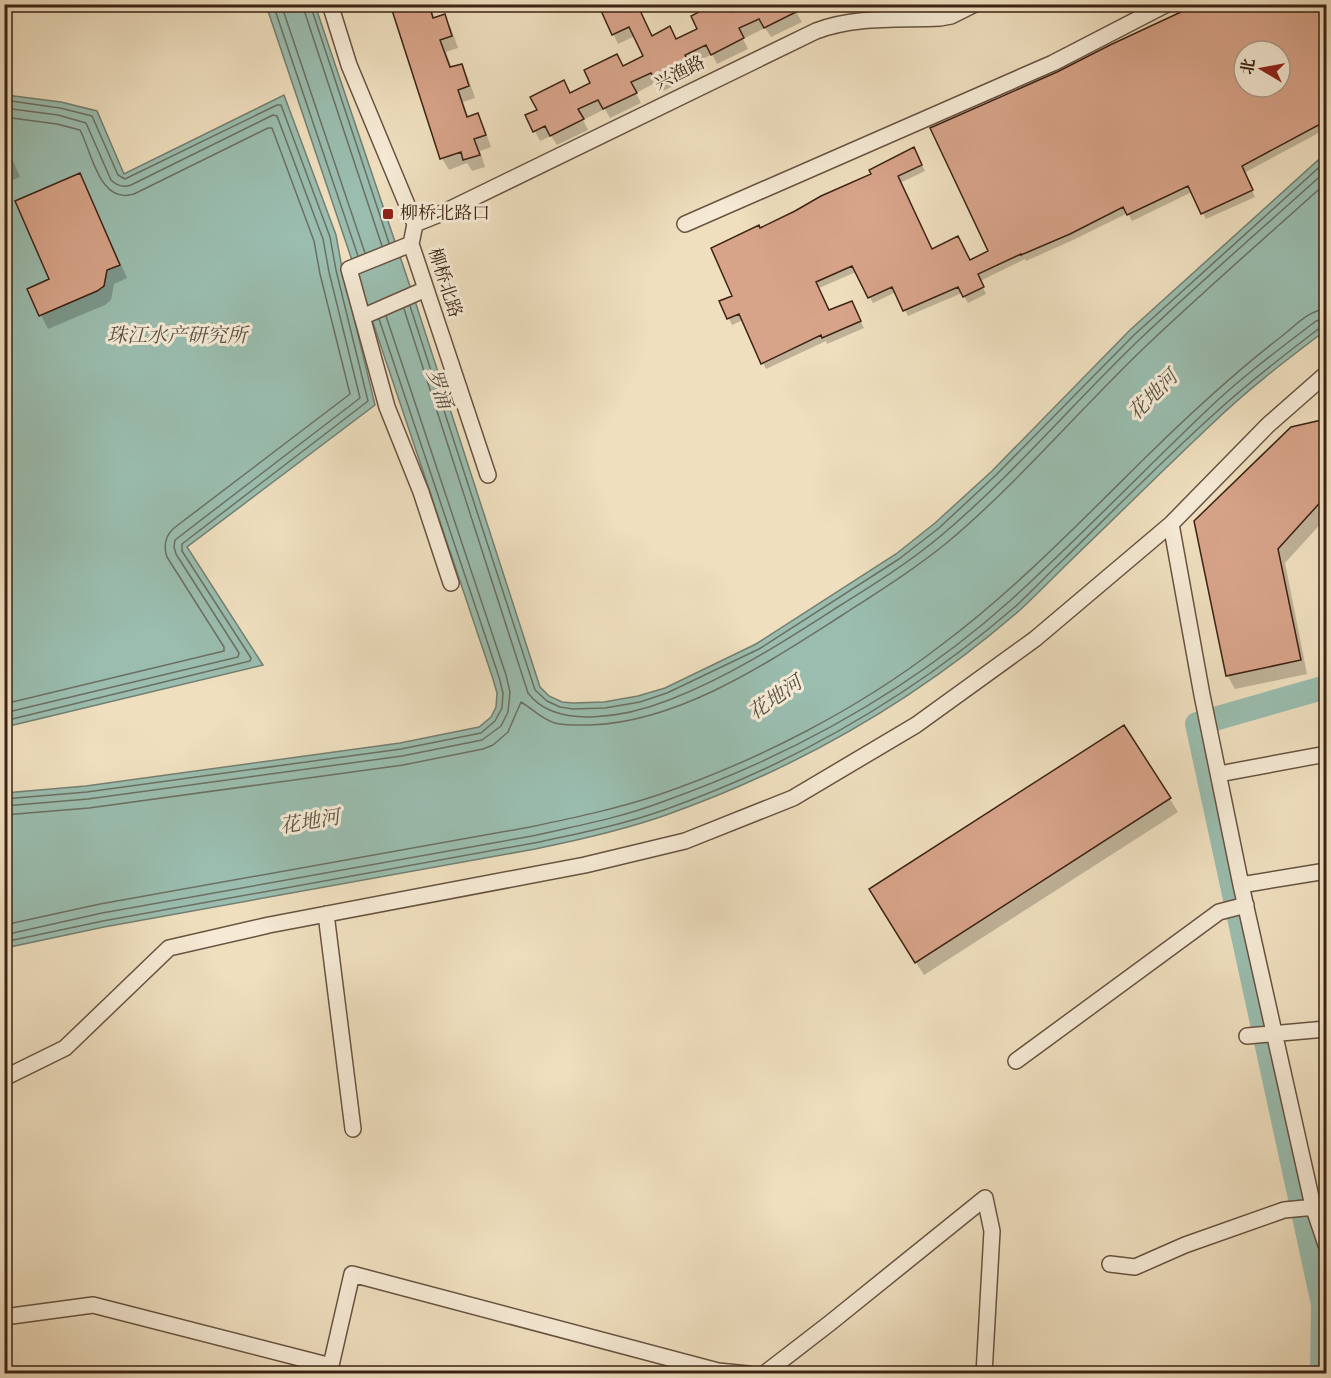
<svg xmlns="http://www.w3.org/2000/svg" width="1331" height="1378" font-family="Vollkorn,'Noto Serif SC',serif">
  <rect width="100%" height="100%" fill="#efdfbf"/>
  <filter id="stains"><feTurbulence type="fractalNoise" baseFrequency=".00333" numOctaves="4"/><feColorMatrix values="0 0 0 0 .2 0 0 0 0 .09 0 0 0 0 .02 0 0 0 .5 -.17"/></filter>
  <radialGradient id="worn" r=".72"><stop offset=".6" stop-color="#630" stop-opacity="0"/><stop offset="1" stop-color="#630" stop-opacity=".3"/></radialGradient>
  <!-- water -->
  <path fill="#9abdaf" stroke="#747f71" stroke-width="1.5" d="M266,5H315L415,301L540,687L549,696L562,702L573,703L604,702L638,696L665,688L756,644L896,554L935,523L992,471L1130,330L1326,153V330C1288,359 1249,388 1214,422C1165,468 1117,516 1068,563C1052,579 1036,595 1020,610C915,701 796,769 666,815C624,830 579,840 535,849L104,927L5,948V793L86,786L400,743L479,727L491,717L496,707L497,693L493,679Z
    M5,83L6,95L61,102L97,111L124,174L284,95L336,235L342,268L375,405L187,547L263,665L5,727Z"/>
  <!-- shadow -->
  <path fill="#0003" fill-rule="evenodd" d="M391,4H430L435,19L444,16L451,28L458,48L446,52L452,68L461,65L468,77L475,98L463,102L469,118L478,115L484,127L491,147L480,151L485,167L472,171L467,163L449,170L442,158Z
    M600,4L652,37L676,40L699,30V14L694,4H726L731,14L796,12L802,22L771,37L765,28L743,39L748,49L717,64L712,54L689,66L694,76L663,91L657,82L636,93L641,103L610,118L605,109L583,120L588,130L557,145L551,136L540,141L527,116L645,57L635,36L618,44Z
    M1201,4H1326V129L1244,173L1255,197L1206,219L1192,192L1132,221L1128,213L1073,240L1026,261L1025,259L980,281L986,294L968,303L962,293L908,316L896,292L873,303L856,272L819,288L829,312L855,309L864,328L827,344L826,341L766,369L743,320L732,325L721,302L734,296L760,229L917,155L925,171L900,183L932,250L969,262L990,252L1058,73ZM1244,51H1280V87H1244Z
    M4,140L20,177L4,184Z
    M87,189L127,278L114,284L111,300L105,305L48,329L41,315L51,280Z
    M1326,421V518L1285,563L1307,674L1235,689L1227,675L1292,428Z
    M1124,727L1178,812L924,975L878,903Z"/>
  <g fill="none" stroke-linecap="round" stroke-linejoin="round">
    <!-- shore -->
    <path stroke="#6b7062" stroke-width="1.5" d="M273,4L358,256
      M281,4L365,253
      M302,4L382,246
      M310,4L389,243
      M4,100L60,108L92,116L118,175L125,179L277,105H281L330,237L336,270L368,401L182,544V551L251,658L250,661L4,721
      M4,108L58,115L86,123L111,180C117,186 123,188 131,185L273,115L277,116L323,239L329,272L360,398L175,540L174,547L176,554L239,653L238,657L4,713
      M4,117L57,124L80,130C92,152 99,205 134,194L268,128H272L314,241L320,274L350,394L174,528C165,536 163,545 167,557L224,647V651L4,704
      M410,306L535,690L547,701L560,707L573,709L605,708L640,702L667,693L759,649L899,559L939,528L996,475L1134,335L1326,161
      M404,309L528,693C557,732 631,715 669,700C729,677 783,642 836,608C873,585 910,562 943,534C1014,474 1073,403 1140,339C1200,282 1264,227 1326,171
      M4,799L87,792L401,749L481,733L495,721L502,708L503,693L499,677L379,319
      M4,806L88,799L402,756L482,740L501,726L508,712L510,692L506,675L386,316
      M4,815L89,808L403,765L483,749L493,745L508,732L521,702C533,709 541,719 555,723C566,726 578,725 590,725C680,722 767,663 841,616C878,592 915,569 949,541C1020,481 1080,409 1146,346C1205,290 1266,237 1326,183
      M4,925L100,904L530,827C573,818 616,809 658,795C757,761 857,710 940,646C1015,590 1081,521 1148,455C1191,413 1234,373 1282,336C1295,326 1309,310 1326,309
      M4,935L102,913L532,836C576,826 620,818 662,802C791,756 910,691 1012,599C1078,539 1140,474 1205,412C1239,379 1278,350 1316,321L1326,318
      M4,942L103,921L534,843C577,834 622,825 664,810C794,764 912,696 1016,606C1032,591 1048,574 1064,559C1113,511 1162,461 1213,415C1247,384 1284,355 1321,327L1326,326"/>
    <!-- river -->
    <path stroke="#9abdaf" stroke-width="24" d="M1322,1374L1323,1304L1197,724L1326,687"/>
  </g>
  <!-- building -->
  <path fill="#d7a389" stroke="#3c2315" stroke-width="1.5" fill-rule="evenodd" d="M390,4H429L433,18L445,14L452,36L440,40L450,67L462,64L469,86L458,90L467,117L478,113L486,135L474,139L480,155L463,160L461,152L440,159Z
    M598,4H637L652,36L670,26L676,39L697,29L691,16L714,4H727L731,12L746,4H812L764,28L759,19L739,28L744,38L711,55L706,45L685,55L690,66L656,82L651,73L631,82L637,93L603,109L598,100L578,109L584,119L550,136L545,126L533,132L525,115L537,110L530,97L564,80L570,93L590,83L584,70L617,54L623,66L643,56L629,27L612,35Z
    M1198,4H1318L1326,23V121L1242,166L1253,190L1201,214L1188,186L1127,215L1123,207L1070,234L1021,255V254L978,274L984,287L963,297L958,287L903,311L892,287L868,298L852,266L816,282L829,310L852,301L861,321L822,338L821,335L761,364L739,314L727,319L719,301L732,296L711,248L759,225L760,228L795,211L821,196L871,174L869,170L914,147L922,165L898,176L932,249L958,236L970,260L988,251L930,128L1057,72L1110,45ZM1244,51H1280V87H1244Z
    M80,173L120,265L107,270L104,286L97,291L39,316L27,289L49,279L15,201Z
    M1326,419V496L1278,549L1301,660L1226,676L1194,521L1291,427Z
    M1124,725L1171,798L915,963L869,889Z"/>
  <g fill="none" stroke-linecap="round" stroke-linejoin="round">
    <defs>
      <path id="minor" d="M330,4L349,65L415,224L411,244L488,475
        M415,224L440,214L816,31C855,16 899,20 940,18L951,16L975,4
        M685,224L1053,63L1167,4
        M411,244L349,269L387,407L421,492L451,583
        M362,317L426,289
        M1171,524L1202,695L1241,885L1313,1206L1326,1245
        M1219,774L1326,754
        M1241,885L1326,871
        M326,914L353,1129
        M1247,1036L1326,1029
        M1016,1061L1219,912L1246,905
        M4,1078L65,1048L169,948L269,925L585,865L685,841L793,798L916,725L1035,639L1171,524L1268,425L1326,374
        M1110,1264L1135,1267L1185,1245L1284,1210L1326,1206
        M4,1317L93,1305L331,1366
        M329,1374L352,1274L718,1371L748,1374
        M764,1374L830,1323L985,1198L992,1231L984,1374"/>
    </defs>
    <!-- minor casing -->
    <use href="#minor" stroke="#695240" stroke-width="18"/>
    <!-- minor -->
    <use href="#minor" stroke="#f5ead5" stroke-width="15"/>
  </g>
  <!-- markers -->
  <rect fill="#8f2418" stroke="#f5ead5" stroke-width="2" x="382" y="208" width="12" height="12" rx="3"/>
  <g text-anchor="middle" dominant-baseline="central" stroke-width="6" stroke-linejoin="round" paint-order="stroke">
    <!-- street labels -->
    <g font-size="18" fill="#3c2315" stroke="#f5ead5">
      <text transform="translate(680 74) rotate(-26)">兴渔路</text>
      <text transform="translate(444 283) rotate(72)">柳桥北路</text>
    </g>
    <!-- poi labels -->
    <g font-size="18" fill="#3c2315" stroke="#f5ead5" text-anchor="start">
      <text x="400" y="214">柳桥北路口</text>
    </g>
    <!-- water labels -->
    <g font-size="20" font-style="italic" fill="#585143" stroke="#f5ead5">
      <text x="177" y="337">珠江水产研究所</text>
      <text transform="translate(438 389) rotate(71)">罗涌</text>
      <text transform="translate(1154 396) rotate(-45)">花地河</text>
      <text transform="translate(776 699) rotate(-35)">花地河</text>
      <text transform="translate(310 823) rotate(-9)">花地河</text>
    </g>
  </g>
  <!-- margin -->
  <rect width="1331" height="1378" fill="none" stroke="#efdfbf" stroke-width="24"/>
  <rect x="6" y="6" width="1319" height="1366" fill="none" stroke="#3c2315" stroke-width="3"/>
  <rect x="12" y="12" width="1307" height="1354" fill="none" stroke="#3c2315" stroke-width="1.5"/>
  <!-- north arrow -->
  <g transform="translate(1262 69) rotate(280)"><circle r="28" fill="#f5ead5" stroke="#ab9a88" stroke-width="1.5"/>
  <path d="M0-4.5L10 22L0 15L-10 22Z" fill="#8f2418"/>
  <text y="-9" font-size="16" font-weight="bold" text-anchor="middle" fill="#3c2315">北</text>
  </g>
  <rect width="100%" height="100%" filter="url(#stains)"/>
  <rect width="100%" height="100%" fill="url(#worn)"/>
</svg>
